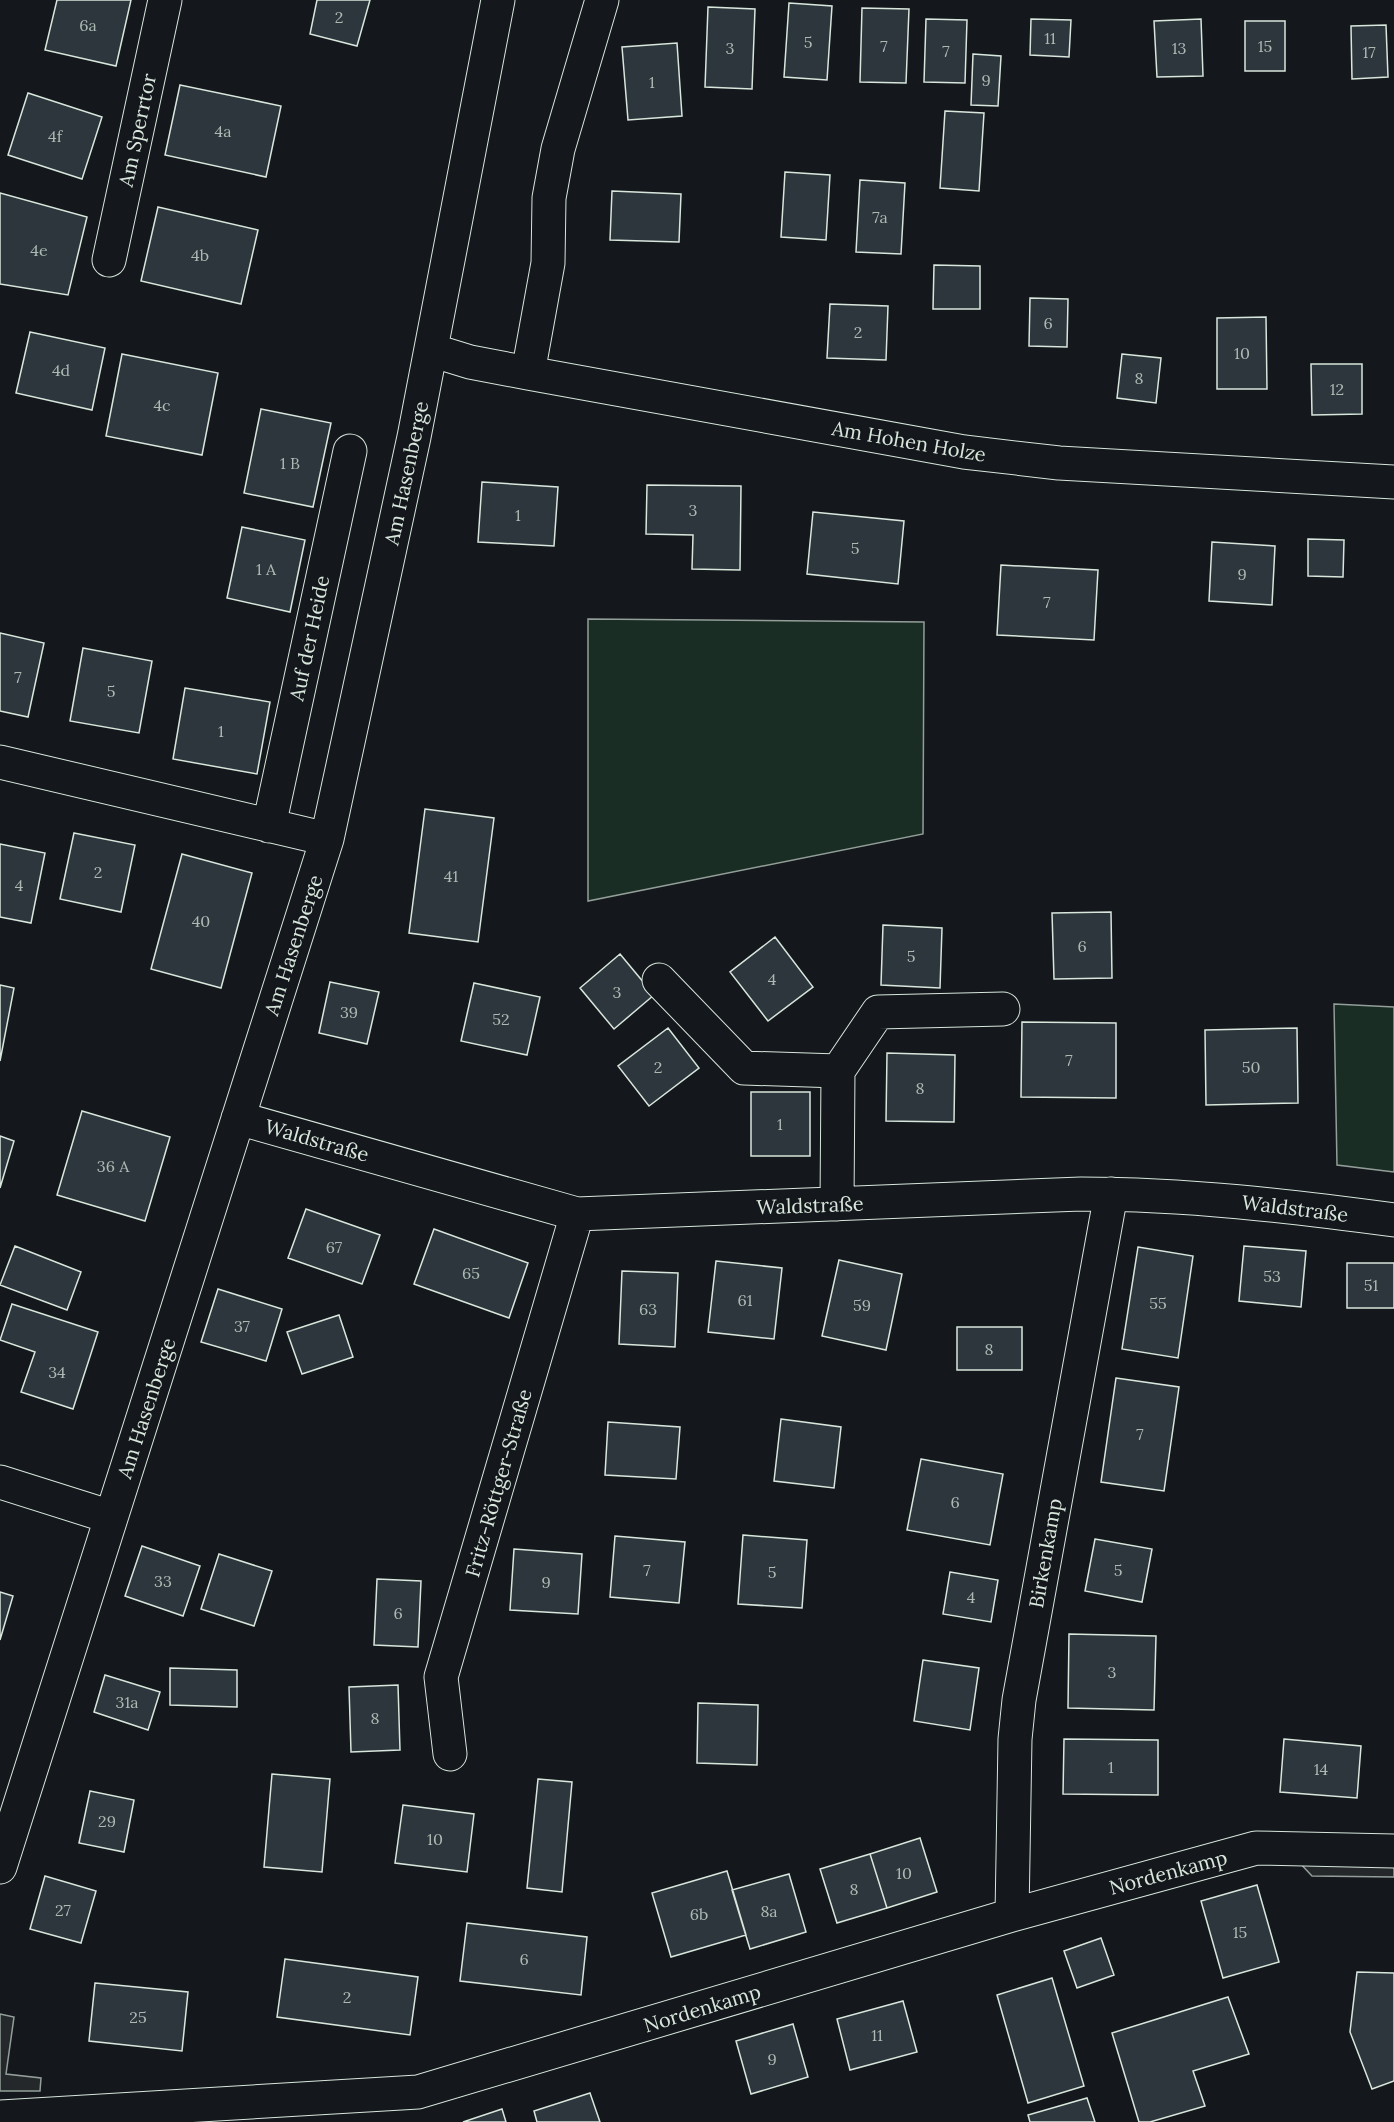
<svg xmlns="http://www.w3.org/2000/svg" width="1394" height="2122" font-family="Lora,serif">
  <rect width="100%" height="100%" fill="#14181c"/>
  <!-- green -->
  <path fill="#1a2d24" stroke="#939e99" stroke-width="1.5" d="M588,619L924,622L923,834L588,901Z
    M1334,1004L1394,1007V1172L1337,1165Z"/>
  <!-- parking -->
  <path fill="#24282b" stroke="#939e99" stroke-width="1.5" d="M1298,1861L1394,1862V1877L1312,1876Z
    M0,2014L14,2017L6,2074L41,2078L40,2091H0Z"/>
  <!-- building -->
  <path fill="#2c363c" stroke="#d8e6dc" stroke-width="1.5" d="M57,0H131L116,66L45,50Z
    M317,0H370L357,46L310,34Z
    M789,3L832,6L827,80L784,77Z
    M708,7L755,9L752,89L705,87Z
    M862,8L909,9L906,83L860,82Z
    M926,19L967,20L965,83L924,82Z
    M1031,19L1071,20L1069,57L1030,55Z
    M1201,19L1203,76L1157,77L1154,21Z
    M1245,21H1285V71H1245Z
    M1386,25L1388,77L1352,79L1351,26Z
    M677,43L682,116L628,120L622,47Z
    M973,54L1001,56L998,106L971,105Z
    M180,85L281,106L266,177L165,155Z
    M28,93L102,117L82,179L8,155Z
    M945,111L984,113L979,191L940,188Z
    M785,172L830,175L826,240L781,237Z
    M860,180L905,183L901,254L856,252Z
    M612,191L681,194L679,242L610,240Z
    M0,193L87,217L68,295L0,284Z
    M158,207L258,230L241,304L141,281Z
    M934,265L980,266V309H933Z
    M1030,298L1068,299L1067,347L1029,346Z
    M830,304L888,306L886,360L827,358Z
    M1266,317L1267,389H1217V318Z
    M30,332L105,348L92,410L16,393Z
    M122,354L218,373L202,455L106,436Z
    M1122,354L1161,358L1156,403L1117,398Z
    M1311,364H1362V414L1312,415Z
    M261,409L331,423L313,507L244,493Z
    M482,482L558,487L554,546L478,542Z
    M647,485L741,486L740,570L692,569L693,535L646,534Z
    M813,512L904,521L898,584L807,574Z
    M242,527L305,540L290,612L227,598Z
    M1308,539L1344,540L1343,577L1308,576Z
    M1212,542L1275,546L1272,605L1209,601Z
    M1001,565L1098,570L1094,640L997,635Z
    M0,633L44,643L28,717L0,711Z
    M83,648L152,661L139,733L70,721Z
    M185,688L270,702L257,774L173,759Z
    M425,809L494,818L478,942L409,933Z
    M74,833L135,845L121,912L60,899Z
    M0,844L45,853L31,923L0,917Z
    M182,854L252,873L221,988L151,969Z
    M1111,912L1112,978L1054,979L1052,913Z
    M883,925L942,928L940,988L881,985Z
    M775,937L813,987L768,1021L730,972Z
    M620,954L654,995L614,1029L580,988Z
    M330,982L379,992L367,1044L319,1033Z
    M474,983L540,997L527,1055L461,1041Z
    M0,985L14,988L0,1061Z
    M1022,1022L1116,1023V1098L1021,1097Z
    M668,1028L699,1068L649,1106L618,1066Z
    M1297,1028L1298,1103L1206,1105L1205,1030Z
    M887,1053L955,1055L954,1122L886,1121Z
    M751,1092H810V1156H751Z
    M82,1111L170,1137L145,1221L57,1195Z
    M0,1136L14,1141L0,1188Z
    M306,1209L380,1235L362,1284L288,1258Z
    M434,1229L528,1263L509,1318L414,1284Z
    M15,1246L81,1272L67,1310L0,1285Z
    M1244,1246L1306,1251L1301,1307L1239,1301Z
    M1138,1247L1193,1256L1178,1358L1122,1349Z
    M839,1260L902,1274L886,1350L822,1336Z
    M716,1261L782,1268L774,1339L708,1332Z
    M1347,1263H1394V1308H1347Z
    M622,1271L678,1273L675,1347L619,1344Z
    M218,1289L282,1309L266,1361L201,1342Z
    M12,1304L98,1332L73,1409L21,1392L35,1352L0,1340Z
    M339,1315L353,1357L302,1374L287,1332Z
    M957,1327H1022V1370H957Z
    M1116,1378L1179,1387L1164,1491L1101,1482Z
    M781,1419L841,1427L834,1488L774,1481Z
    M608,1422L680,1427L676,1479L605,1475Z
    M921,1459L1003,1474L990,1545L907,1530Z
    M743,1535L807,1540L802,1608L738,1604Z
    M615,1536L685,1542L679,1603L610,1597Z
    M1095,1539L1152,1549L1142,1602L1085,1591Z
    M142,1546L200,1566L183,1616L125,1596Z
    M514,1549L582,1554L578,1614L510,1610Z
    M219,1554L272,1571L254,1626L201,1609Z
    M950,1572L998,1580L991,1622L943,1614Z
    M377,1579L421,1581L418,1647L374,1645Z
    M0,1592L13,1596L0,1640Z
    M1069,1634L1156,1636L1154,1710L1068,1708Z
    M923,1660L979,1668L970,1730L914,1721Z
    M170,1668L237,1670V1707L170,1705Z
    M105,1675L160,1692L148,1730L94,1712Z
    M398,1685L400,1750L351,1752L349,1687Z
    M698,1703L758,1705L757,1765L697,1763Z
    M1064,1739L1158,1740V1795L1063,1794Z
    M1284,1739L1361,1746L1357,1798L1280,1792Z
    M272,1774L330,1779L322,1872L264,1867Z
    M538,1779L572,1782L562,1892L527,1888Z
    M90,1791L134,1800L124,1852L79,1843Z
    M403,1805L474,1814L467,1872L395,1863Z
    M920,1838L937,1892L887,1908L870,1854Z
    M870,1854L887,1908L837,1923L820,1869Z
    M727,1871L746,1935L671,1957L652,1893Z
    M789,1874L806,1932L750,1949L732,1890Z
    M45,1876L96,1891L81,1943L30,1929Z
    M1257,1885L1279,1962L1223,1978L1201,1901Z
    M467,1923L587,1937L581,1995L460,1981Z
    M1101,1938L1114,1975L1077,1988L1064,1951Z
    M285,1959L418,1977L410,2035L277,2017Z
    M1357,1972L1394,1973V2081L1372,2089L1350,2032Z
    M1052,1978L1084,2086L1028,2103L997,1995Z
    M95,1983L188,1992L182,2051L89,2041Z
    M1228,1997L1249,2054L1193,2071L1205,2106L1150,2122H1139L1112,2033Z
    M903,2001L917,2052L850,2070L837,2019Z
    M793,2024L808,2077L751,2094L736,2041Z
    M590,2093L600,2122H537L534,2111Z
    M1087,2098L1095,2122H1030L1028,2115Z
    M502,2109L506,2122H463Z"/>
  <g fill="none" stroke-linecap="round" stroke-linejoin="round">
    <defs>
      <path id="minor" d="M109,260L165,0
        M431,350L470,362L528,373L964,452L1059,463L1394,482
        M528,373L548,263L549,198L558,149L602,0
        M0,762L327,839
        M269,826L350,451
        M659,980L744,1068L838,1071
        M238,1118L577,1214L1081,1194C1186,1194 1290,1206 1394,1220
        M837,1204L838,1071L878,1012L1003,1009
        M0,1482L111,1517
        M450,1754L441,1677L577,1214
        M0,1867L327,839L414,437L498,0
        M1012,1915L1015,1739L1019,1700L1111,1194
        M0,2117L418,2092L1012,1915L1256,1848L1394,1851"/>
    </defs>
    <!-- minor casing -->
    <use href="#minor" stroke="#d8e6dc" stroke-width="35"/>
    <!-- minor -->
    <use href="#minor" stroke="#14181c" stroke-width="33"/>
  </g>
  <g text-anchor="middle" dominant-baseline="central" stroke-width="4.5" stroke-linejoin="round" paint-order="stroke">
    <!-- number labels -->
    <g font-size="16" fill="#adbab4">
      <text x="339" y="17">2</text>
      <text x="88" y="25">6a</text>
      <text x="1050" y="38">11</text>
      <text x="808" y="42">5</text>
      <text x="884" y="46">7</text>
      <text x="1265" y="46">15</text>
      <text x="730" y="48">3</text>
      <text x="1179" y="48">13</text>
      <text x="946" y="51">7</text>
      <text x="1369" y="52">17</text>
      <text x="986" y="80">9</text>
      <text x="652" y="82">1</text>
      <text x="223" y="131">4a</text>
      <text x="55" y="136">4f</text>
      <text x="880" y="217">7a</text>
      <text x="39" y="250">4e</text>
      <text x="200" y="255">4b</text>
      <text x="1048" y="323">6</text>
      <text x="858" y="332">2</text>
      <text x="1242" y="353">10</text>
      <text x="61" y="370">4d</text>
      <text x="1139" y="378">8</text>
      <text x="1337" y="389">12</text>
      <text x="162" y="405">4c</text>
      <text x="290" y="463">1 B</text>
      <text x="693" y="510">3</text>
      <text x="518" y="515">1</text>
      <text x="855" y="548">5</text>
      <text x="266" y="569">1 A</text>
      <text x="1242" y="574">9</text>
      <text x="1047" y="602">7</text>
      <text x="18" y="677">7</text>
      <text x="111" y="691">5</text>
      <text x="221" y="731">1</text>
      <text x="98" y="872">2</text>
      <text x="451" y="876">41</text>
      <text x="19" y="885">4</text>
      <text x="201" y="921">40</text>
      <text x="1082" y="946">6</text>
      <text x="911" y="956">5</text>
      <text x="772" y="979">4</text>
      <text x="617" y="992">3</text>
      <text x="349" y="1012">39</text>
      <text x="501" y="1019">52</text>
      <text x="1069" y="1060">7</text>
      <text x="658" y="1067">2</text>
      <text x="1251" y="1067">50</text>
      <text x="920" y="1088">8</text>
      <text x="780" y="1124">1</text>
      <text x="113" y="1166">36 A</text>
      <text x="334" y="1247">67</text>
      <text x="471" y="1273">65</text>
      <text x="1272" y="1276">53</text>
      <text x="1371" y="1285">51</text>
      <text x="745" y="1300">61</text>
      <text x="1158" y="1303">55</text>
      <text x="862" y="1305">59</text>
      <text x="648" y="1309">63</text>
      <text x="242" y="1326">37</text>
      <text x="989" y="1349">8</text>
      <text x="57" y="1372">34</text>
      <text x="1140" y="1434">7</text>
      <text x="955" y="1502">6</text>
      <text x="647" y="1570">7</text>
      <text x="1118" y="1570">5</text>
      <text x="772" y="1572">5</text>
      <text x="163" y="1581">33</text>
      <text x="546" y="1582">9</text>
      <text x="971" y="1597">4</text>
      <text x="398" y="1613">6</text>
      <text x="1112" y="1672">3</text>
      <text x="127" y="1702">31a</text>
      <text x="375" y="1718">8</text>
      <text x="1111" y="1767">1</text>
      <text x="1321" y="1769">14</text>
      <text x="107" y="1821">29</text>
      <text x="435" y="1839">10</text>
      <text x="904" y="1873">10</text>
      <text x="854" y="1889">8</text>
      <text x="63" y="1910">27</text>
      <text x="769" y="1911">8a</text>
      <text x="699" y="1914">6b</text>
      <text x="1240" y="1932">15</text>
      <text x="524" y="1959">6</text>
      <text x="347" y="1997">2</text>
      <text x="138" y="2017">25</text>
      <text x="877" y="2035">11</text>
      <text x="772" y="2059">9</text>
    </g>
    <!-- street labels -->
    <g font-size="20" fill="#d8e6dc" stroke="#14181c">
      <text transform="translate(137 130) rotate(-78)">Am Sperrtor</text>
      <text transform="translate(909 441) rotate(10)">Am Hohen Holze</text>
      <text transform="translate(406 473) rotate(-78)">Am Hasenberge</text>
      <text transform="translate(309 638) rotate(-78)">Auf der Heide</text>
      <text transform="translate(293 945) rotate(-72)">Am Hasenberge</text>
      <text transform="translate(317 1140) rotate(16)">Waldstraße</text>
      <text transform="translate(810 1205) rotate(-2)">Waldstraße</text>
      <text transform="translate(1295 1208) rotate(7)">Waldstraße</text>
      <text transform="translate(146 1408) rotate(-72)">Am Hasenberge</text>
      <text transform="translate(498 1483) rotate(-74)">Fritz-Röttger-Straße</text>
      <text transform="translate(1045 1553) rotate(-80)">Birkenkamp</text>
      <text transform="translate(1168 1872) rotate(-15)">Nordenkamp</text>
      <text transform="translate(702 2008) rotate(-17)">Nordenkamp</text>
    </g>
  </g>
</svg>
